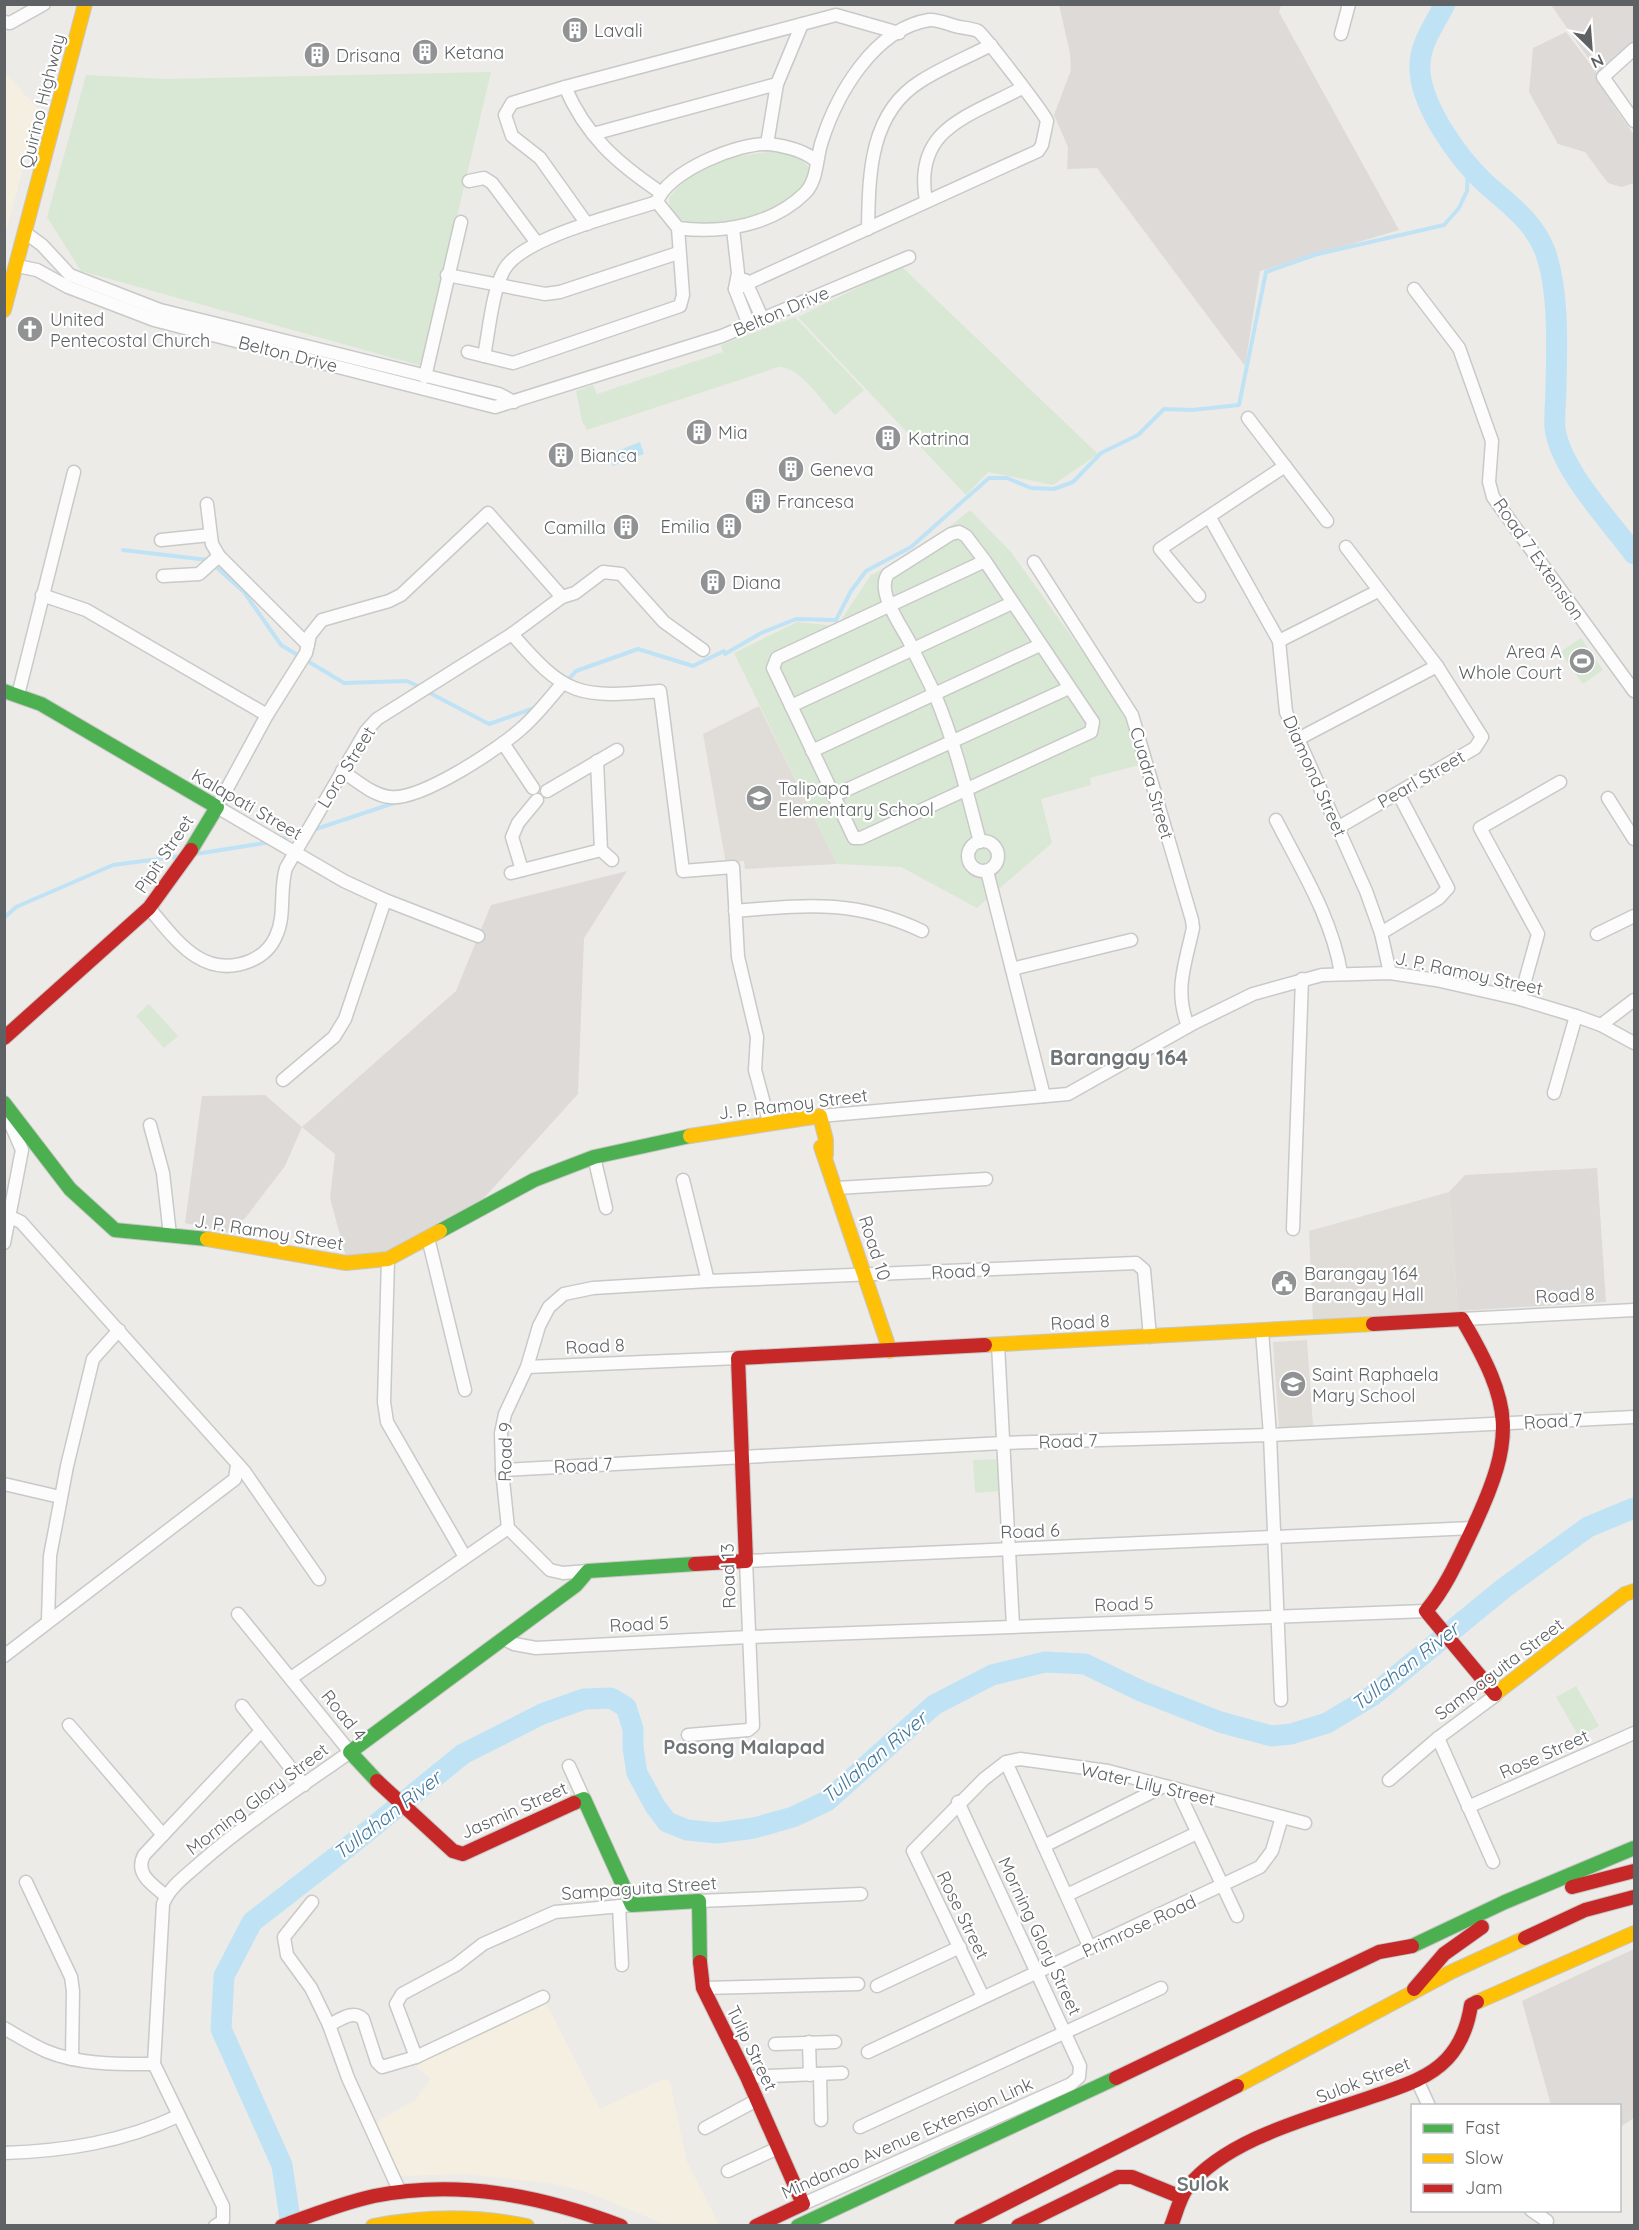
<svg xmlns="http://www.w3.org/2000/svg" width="1639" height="2230" font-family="Quicksand,sans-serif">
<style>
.commercial{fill:#f5efe2}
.industrial{fill:#dddad8}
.education{fill:#e0ddd8}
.green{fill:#d9e8d4}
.water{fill:#bfe3f5}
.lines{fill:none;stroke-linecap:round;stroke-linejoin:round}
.stream{stroke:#bfe3f5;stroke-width:4}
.river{stroke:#bfe3f5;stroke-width:21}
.street-casing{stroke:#c9c9c8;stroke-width:15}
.fast-casing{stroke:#c7c8c7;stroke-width:16}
.slow-casing{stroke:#c7c8c7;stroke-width:16}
.jam-casing{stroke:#c7c8c7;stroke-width:16}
.street{stroke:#fcfcfc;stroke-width:12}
.fast{stroke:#4caf50;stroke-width:14}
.slow{stroke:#ffc107;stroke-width:14}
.jam{stroke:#c62828;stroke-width:14}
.labels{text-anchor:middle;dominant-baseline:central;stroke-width:4.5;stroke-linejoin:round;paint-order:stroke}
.poi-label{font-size:18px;fill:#5e6265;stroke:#fff;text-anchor:start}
.street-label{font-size:18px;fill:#5e6265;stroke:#fff}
.water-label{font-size:20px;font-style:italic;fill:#43779a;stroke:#fff}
.neighbourhood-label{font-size:20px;font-weight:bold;fill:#6f7477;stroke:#fff}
.quarter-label{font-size:21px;font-weight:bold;fill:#6f7477;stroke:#fff}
</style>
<rect width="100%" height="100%" fill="#edebe8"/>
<g class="commercial">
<polygon points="5,72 39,110 5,235"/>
<polygon points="544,1999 600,2109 664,2079 670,2082 687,2162 719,2225 666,2225 587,2192 550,2183 466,2174 398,2176 373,2124 415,2100 431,2079 411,2063"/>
</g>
<g class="industrial">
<polygon points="1059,5 1281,5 1279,12 1399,230 1260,271 1245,366 1097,168 1067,169 1068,147 1054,115 1071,70 1070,53"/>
<polygon points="1551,5 1634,5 1634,43 1600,75"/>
<polygon points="1566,32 1603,81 1613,105 1634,135 1634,183 1622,187 1608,183 1585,152 1558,144 1529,92 1533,48"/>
<polygon points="627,871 584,938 578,1094 483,1199 387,1254 346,1257 330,1198 335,1154 302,1127 285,1166 246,1217 229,1233 185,1223 202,1096 265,1095 302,1127 456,991 491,905"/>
<polygon points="1597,1168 1606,1302 1458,1311 1449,1192 1465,1175"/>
<polygon points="1634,1949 1634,2118 1620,2127 1620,2106 1551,2105 1522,2001"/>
</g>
<g class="education">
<polygon points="759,706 837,864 745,869 744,861 726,864 703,734"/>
<polygon points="1449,1192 1458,1311 1313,1320 1309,1231"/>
<polygon points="1307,1340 1313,1426 1279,1428 1273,1342"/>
</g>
<g class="green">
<polygon points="491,72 422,366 81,271 47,217 86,75 166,79"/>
<path d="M782,151L799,158L809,167C809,210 698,244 670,212L669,198C695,161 740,154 782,151Z"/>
<polygon points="901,266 1098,454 1053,485 988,472 966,495 798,317"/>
<path d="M795,317L864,390L835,415C821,400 800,367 779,367L587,430L582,421L576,391L593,385L597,394L723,352L721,345Z"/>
<polygon points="970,510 1011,552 1125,711 1143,764 1090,778 1091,785 1041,799 1052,843 977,908 901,867 837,864 734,653 797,622 837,626 871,575 921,550"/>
<polygon points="1581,638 1603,670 1583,684 1560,652"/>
<polygon points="149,1004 178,1036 164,1048 136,1016"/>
<polygon points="1000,1459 1002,1491 975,1493 973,1460"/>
<polygon points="1576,1686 1599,1726 1579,1737 1556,1697"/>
</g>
<polygon class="water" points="640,442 644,454 613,466 609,454"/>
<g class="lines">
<g class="stream">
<polyline points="123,550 208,560"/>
<polyline points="214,565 244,592 281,645 344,683 407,681 420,687"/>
<polyline points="725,654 761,633 796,619 836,620 851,591 866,571 911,547 989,478 1007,478 1031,488 1054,489 1073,482 1101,453 1138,435 1164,409 1192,410 1239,405 1266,272 1314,255 1444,225 1459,208 1467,191 1468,167"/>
<polyline points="566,682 576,671 638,649 693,666 724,651"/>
<polyline points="426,691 489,724 537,707"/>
<polyline points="310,831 400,801"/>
<polyline points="281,839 303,833"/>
<polyline points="196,854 271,842"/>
<polyline points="4,918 16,907 113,865 182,856"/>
</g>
<g class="river">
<path d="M1445,4C1436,22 1421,42 1420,63C1417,102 1459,159 1486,184C1509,204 1534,222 1545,251C1559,289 1557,346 1556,387C1556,400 1554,415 1555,428C1560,469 1610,521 1634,554"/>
<polyline points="291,2226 282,2165 221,2029 224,1976 252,1922 337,1856 463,1754 542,1714 584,1699 611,1698 626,1707 633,1729 633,1748 637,1773 655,1806 667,1822 687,1830 717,1833 754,1828 793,1817 827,1801 934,1705 992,1675 1045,1662 1085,1664 1141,1691 1220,1722 1272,1736 1291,1734 1327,1723 1372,1696 1504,1588 1588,1527 1634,1508"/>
</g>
<defs>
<g id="street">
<polyline points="4,22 10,23 44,4"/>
<polyline points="1341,34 1349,4"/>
<polyline points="1634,49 1603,77 1634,121"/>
<path d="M565,87C586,136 617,163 660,192"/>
<polyline points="593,134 777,84"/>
<polyline points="767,144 777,84 802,24"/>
<polyline points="469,181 484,178 492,183 537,243"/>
<path d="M926,201C913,128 968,117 1022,88"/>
<polyline points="587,224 540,158 512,136 505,115 512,103 565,87 836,15 899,33"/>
<polyline points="733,229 738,273 735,289 749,325"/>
<path d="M868,229C869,175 869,113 921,81C943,67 968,57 991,45"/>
<polyline points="27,234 42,245 70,275 160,310 499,394 514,402"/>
<polyline points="17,266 37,270 68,287 154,320 495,407 722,336 909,257"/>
<polyline points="447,275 545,294 560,292 678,253"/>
<polyline points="745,280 763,320"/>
<path d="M735,289L1038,151L1042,145L1047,121C1044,113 983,34 978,31C971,28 962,28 955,26C948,24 937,19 929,20C874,29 837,94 822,141C816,158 818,180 805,193C773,225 721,234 678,228L657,202C666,172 739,142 769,144C785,146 804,150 816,161"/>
<polyline points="1414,289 1459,348 1492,441 1489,482 1493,497 1634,691"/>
<polyline points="468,352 513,363 519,361 680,306 683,295 678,228"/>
<path d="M484,356C489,331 492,292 504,270C522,237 621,214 657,202"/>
<polyline points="425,377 461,222"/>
<polyline points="1248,418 1327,521"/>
<polyline points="207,504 212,544 219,556 308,645"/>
<polyline points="1210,518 1279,641 1286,712 1366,891 1381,933 1390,973"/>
<polyline points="161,540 210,535"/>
<path d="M1034,562L1132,715L1192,920L1193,928C1185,965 1174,990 1188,1026"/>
<polyline points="163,576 199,574 219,556"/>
<polyline points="42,595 86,610 267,715"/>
<polyline points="1199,596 1160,549 1285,466"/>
<path d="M512,634C566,697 579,698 660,691L683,871L733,867L738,957L757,1037L755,1070L769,1122"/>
<polyline points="1279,641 1378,591"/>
<polyline points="18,695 74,472"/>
<polyline points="791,706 1012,603"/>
<polyline points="1298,739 1437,666"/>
<polyline points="503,743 533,788"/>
<polyline points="812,751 1040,645"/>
<polyline points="597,761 601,850 612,860"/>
<path d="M342,771C356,780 372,795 390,797C420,801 499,749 522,728C537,715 549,699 562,684"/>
<polyline points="547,791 617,750"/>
<polyline points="833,796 1069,688"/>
<polyline points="1608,798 1634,839"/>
<path d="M1276,820C1301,869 1332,918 1341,973"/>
<polyline points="1339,827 1475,748 1482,737 1437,666 1346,547"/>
<circle cx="983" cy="856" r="15"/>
<path d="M980,842C967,793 955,742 935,695C927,677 917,659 909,641C900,624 876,591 888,574L951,534L959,532L966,536L985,561L1093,722L1091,732L861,838H854L773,668L777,658L985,561"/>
<polyline points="522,870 512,837 518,823 537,800"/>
<polyline points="987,871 1044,1096"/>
<polyline points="511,873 601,850"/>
<path d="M149,908C176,940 203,980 250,961C262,956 271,948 276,936C286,915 279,891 286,868L366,731L377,719L512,634L562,597L575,593L603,572L621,574L664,622L703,650"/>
<path d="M735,911C807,905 854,899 922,931"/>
<polyline points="1381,933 1439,898 1448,888 1398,793"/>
<polyline points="1597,934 1634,916"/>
<polyline points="478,936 385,900 344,881 217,807 267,715 306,653 310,635 322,620 389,601 401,595 488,513 562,597"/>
<polyline points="1012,969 1131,940"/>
<polyline points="1520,999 1538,934 1480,828 1560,782"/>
<polyline points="1601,1025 1634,1000"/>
<polyline points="283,1080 334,1037 345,1019 385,900"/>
<polyline points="1554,1093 1576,1016"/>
<polyline points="820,1116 1068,1094 1194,1023 1253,994 1322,975 1390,973 1436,980 1520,999 1576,1016 1601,1025 1634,1043"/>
<polyline points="150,1125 163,1173 170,1235"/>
<polyline points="594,1157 606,1208"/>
<polyline points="683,1180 708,1281"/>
<polyline points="837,1188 986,1179"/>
<polyline points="4,1214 21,1222 244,1471 319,1579"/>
<polyline points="1293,1229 1302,979"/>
<polyline points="428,1238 465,1390"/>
<polyline points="4,1243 22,1150 9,1120"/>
<polyline points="388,1259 384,1402 387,1422 465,1557"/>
<polyline points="1462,1319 1634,1310"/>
<polyline points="1262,1331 1270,1435 1281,1700"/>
<polyline points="998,1345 1013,1626"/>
<polyline points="527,1367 738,1358"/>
<polyline points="502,1470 1003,1443 1270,1435 1634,1417"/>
<polyline points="4,1484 60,1497"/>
<polyline points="588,1571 563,1573 550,1570 508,1528 502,1470 501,1433 505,1414 527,1367 539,1326 549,1307 564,1294 593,1288 708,1281 1136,1263 1144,1270 1150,1337"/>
<polyline points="48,1620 50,1556 67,1466 93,1359 119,1330"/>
<polyline points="504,1639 514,1644 536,1648 749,1637 1426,1611"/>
<polyline points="4,1656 235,1479 237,1465"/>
<polyline points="291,1678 508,1528"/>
<polyline points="242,1706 304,1785"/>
<polyline points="69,1725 163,1835"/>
<polyline points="688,1735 748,1730 753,1726 746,1561 1473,1528"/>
<polyline points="1438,1738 1493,1862"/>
<polyline points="1006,1762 1090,1948"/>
<polyline points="569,1766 584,1799"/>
<polyline points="1389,1780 1438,1738 1496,1695"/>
<polyline points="1177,1789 1237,1916"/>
<polyline points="1468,1807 1634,1733"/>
<polyline points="1044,1846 1164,1786"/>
<polyline points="26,1882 71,1977 73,1991 72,2059"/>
<polyline points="1067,1895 1197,1833"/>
<path d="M166,1896C153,1885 134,1874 144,1855L261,1731"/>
<polyline points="699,1901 861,1894"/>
<polyline points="312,1902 284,1937 287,1955 311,1988 329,2025 348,2078 400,2192"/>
<polyline points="619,1906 622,1965"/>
<polyline points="877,1986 960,1947"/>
<polyline points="703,1988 858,1984"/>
<polyline points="983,1997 913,1851 984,1779 1006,1762 1020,1759 1108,1771 1305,1823"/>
<path d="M329,2025C340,2020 353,2009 363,2019L377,2062L382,2067L416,2057L543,1997"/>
<path d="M4,2028C18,2036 32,2045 46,2051C79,2065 119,2064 154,2064"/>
<polyline points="809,2042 810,2075"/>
<polyline points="775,2044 835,2042"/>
<polyline points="868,2052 1260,1867 1272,1851 1282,1817"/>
<polyline points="416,2057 396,2004 402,1994 456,1965 483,1944 555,1912 632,1905"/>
<polyline points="820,2074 821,2120"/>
<polyline points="747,2077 842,2073"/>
<polyline points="1417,2080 1429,2106"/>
<polyline points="860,2127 1161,1988"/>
<polyline points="705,2128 757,2100"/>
<path d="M4,2153C65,2151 123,2142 178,2116"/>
<polyline points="728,2171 778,2148"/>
<polyline points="803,2204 1071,2084 1079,2077 1080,2066 958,1802"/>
<polyline points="1531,2210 1547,2221"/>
<path d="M215,2226L223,2221V2206L154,2064L163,1904C169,1887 187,1875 200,1863C247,1822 299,1788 350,1752L238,1614"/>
</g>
<g id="fast">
<polyline points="4,691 41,704 217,807 191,850"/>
<polyline points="4,1103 70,1189 115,1230 207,1239"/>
<polyline points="440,1231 534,1180 594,1157 690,1136"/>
<polyline points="377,1781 350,1752 576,1585 588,1571 695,1564"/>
<polyline points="574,1803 584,1799 632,1905 699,1901 700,1962"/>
<polyline points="1412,1946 1505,1902 1634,1848"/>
<polyline points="798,2226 1116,2078"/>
</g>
<g id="slow">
<polyline points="4,310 85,4"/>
<polyline points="690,1136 820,1116 826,1140 826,1155"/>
<polyline points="821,1147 890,1351"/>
<polyline points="207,1239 346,1263 388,1259 440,1231"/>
<polyline points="985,1345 1373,1324"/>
<polyline points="1495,1694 1625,1594 1634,1591"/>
<polyline points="1477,2002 1634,1933"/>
<polyline points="1237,2086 1451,1972 1525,1938"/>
<path d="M373,2226C425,2216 475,2215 527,2226"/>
</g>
<g id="jam">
<polyline points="4,1038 149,908 191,850"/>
<path d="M1373,1324L1462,1319C1513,1406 1516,1436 1473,1528C1459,1557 1447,1586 1426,1611L1495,1694"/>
<polyline points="695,1564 746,1561 738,1358 985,1345"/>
<polyline points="377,1781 453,1851 463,1854 574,1803"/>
<polyline points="1572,1887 1634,1871"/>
<polyline points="1525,1938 1585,1910 1634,1897"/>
<polyline points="700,1962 703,1988 747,2077 803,2204 756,2226"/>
<polyline points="1414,1989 1444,1954 1482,1927"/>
<polyline points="1116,2078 1379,1952 1412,1946"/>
<path d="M282,2226C312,2215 342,2203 374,2196C459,2179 541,2196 621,2226"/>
<polyline points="961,2226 1237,2086"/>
<polyline points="1018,2226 1118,2177 1132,2177 1181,2197"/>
<path d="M1171,2226C1176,2214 1179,2199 1187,2188C1228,2137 1315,2117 1374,2096C1400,2087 1428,2079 1447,2059C1461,2044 1468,2025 1471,2005L1477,2002"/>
</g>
</defs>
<use href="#street" class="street-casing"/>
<use href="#fast" class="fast-casing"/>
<use href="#slow" class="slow-casing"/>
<use href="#jam" class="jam-casing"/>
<use href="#street" class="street"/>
<use href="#fast" class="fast"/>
<use href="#slow" class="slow"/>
<use href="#jam" class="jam"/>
</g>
<defs>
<symbol id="building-disc" viewBox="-11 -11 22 22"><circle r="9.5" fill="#909293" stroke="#fff"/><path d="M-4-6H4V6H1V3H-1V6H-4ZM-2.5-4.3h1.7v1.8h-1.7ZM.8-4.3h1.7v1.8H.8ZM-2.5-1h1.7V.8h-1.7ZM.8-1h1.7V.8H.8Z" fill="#fff"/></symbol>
<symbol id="church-disc" viewBox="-11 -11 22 22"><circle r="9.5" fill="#909293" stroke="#fff"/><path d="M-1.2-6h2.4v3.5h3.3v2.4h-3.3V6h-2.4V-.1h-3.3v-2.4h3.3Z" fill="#fff"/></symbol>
<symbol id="stadium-disc" viewBox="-11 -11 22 22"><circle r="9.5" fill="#909293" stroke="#fff"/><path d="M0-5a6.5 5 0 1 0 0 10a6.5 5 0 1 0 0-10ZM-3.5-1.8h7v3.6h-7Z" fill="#fff"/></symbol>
<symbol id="school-disc" viewBox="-11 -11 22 22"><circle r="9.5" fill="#909293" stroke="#fff"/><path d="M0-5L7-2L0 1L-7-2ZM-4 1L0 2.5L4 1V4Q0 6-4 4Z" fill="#fff"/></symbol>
<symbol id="civic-disc" viewBox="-11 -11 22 22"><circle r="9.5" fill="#909293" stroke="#fff"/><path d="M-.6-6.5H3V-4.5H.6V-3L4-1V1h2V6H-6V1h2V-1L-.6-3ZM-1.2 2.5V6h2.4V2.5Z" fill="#fff"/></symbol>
</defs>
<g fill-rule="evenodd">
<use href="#building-disc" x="560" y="15" width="30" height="30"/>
<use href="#building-disc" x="410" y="37" width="30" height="30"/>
<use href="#building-disc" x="302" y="40" width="30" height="30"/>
<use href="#church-disc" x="15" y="314" width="30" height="30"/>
<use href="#building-disc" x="684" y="417" width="30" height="30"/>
<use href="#building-disc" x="873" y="423" width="30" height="30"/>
<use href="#building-disc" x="546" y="440" width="30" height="30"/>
<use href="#building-disc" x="776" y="454" width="30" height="30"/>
<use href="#building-disc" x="743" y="486" width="30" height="30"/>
<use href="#building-disc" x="714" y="511" width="30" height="30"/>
<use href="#building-disc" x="611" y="512" width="30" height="30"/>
<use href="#building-disc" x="698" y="567" width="30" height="30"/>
<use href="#stadium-disc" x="1567" y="646" width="30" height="30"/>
<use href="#school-disc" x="744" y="783" width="30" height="30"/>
<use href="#civic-disc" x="1269" y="1268" width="30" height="30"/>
<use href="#school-disc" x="1278" y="1369" width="30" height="30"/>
</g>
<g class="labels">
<g class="poi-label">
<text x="594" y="30">Lavali</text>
<text x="444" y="52">Ketana</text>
<text x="336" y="55">Drisana</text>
<text x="50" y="319">United<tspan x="50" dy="21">Pentecostal Church</tspan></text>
<text x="718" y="432">Mia</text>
<text x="908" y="438">Katrina</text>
<text x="580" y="455">Bianca</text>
<text x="810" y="469">Geneva</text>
<text x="777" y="501">Francesa</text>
<text x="710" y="526" text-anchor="end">Emilia</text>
<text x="606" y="527" text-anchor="end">Camilla</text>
<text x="732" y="582">Diana</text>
<text x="1562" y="651" text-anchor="end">Area A<tspan x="1562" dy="21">Whole Court</tspan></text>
<text x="778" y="788">Talipapa<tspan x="778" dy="21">Elementary School</tspan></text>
<text x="1304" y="1273">Barangay 164<tspan x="1304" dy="21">Barangay Hall</tspan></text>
<text x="1312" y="1374">Saint Raphaela<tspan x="1312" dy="21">Mary School</tspan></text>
</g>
<g class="street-label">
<text transform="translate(42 101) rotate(-76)">Quirino Highway</text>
<text transform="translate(781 311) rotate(-23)">Belton Drive</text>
<text transform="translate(288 354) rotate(14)">Belton Drive</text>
<text transform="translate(1539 559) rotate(55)">Road 7 Extension</text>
<text transform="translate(346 767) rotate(-58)">Loro Street</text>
<text transform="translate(1315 776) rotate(66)">Diamond Street</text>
<text transform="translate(1421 779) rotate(-30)">Pearl Street</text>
<text transform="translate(1152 783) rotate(74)">Cuadra Street</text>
<text transform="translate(247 804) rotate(30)">Kalapati Street</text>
<text transform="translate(164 854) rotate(-56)">Pipit Street</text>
<text transform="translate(1469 973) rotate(12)">J. P. Ramoy Street</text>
<text transform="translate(793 1104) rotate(-7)">J. P. Ramoy Street</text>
<text transform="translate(269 1232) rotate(9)">J. P. Ramoy Street</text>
<text transform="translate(875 1248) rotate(72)">Road 10</text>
<text transform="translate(961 1271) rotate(-3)">Road 9</text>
<text transform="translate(1565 1295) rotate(-3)">Road 8</text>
<text transform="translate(1080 1322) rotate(-3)">Road 8</text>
<text transform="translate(595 1346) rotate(-3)">Road 8</text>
<text transform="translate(1553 1421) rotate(-3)">Road 7</text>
<text transform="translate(1068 1441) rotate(-2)">Road 7</text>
<text transform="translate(505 1452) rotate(-89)">Road 9</text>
<text transform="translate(583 1465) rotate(-3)">Road 7</text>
<text transform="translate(1030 1531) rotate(-2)">Road 6</text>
<text transform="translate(728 1576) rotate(-92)">Road 13</text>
<text transform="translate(1124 1604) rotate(-2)">Road 5</text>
<text transform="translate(639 1624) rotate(-3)">Road 5</text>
<text transform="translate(1499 1669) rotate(-37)">Sampaguita Street</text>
<text transform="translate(344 1715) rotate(51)">Road 4</text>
<text transform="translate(1544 1754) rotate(-24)">Rose Street</text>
<text transform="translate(1148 1784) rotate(13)">Water Lily Street</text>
<text transform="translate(257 1799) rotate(-37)">Morning Glory Street</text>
<text transform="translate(514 1810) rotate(-24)">Jasmin Street</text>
<text transform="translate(639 1888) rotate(-4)">Sampaguita Street</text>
<text transform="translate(963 1915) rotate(64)">Rose Street</text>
<text transform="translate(1139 1926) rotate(-25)">Primrose Road</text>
<text transform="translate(1040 1936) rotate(65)">Morning Glory Street</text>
<text transform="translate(752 2048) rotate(64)">Tulip Street</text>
<text transform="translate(1363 2080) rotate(-21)">Sulok Street</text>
<text transform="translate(907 2138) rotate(-24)">Mindanao Avenue Extension Link</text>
</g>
<g class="water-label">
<text transform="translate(1405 1666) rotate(-38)">Tullahan River</text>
<text transform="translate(874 1757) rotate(-40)">Tullahan River</text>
<text transform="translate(387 1815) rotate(-38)">Tullahan River</text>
</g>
<g class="neighbourhood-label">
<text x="744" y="1746">Pasong Malapad</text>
<text x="1203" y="2183">Sulok</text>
</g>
<g class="quarter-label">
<text x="1119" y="1057">Barangay 164</text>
</g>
</g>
<rect width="1639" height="2230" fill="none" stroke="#5e6265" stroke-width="12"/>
<rect x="1411" y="2104" width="210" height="108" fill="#ffffff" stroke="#bfc0c1" stroke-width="1.5"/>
<rect x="1423" y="2124" width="30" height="9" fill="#4caf50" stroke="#bfc0c1" stroke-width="1.5"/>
<text x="1465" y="2134" font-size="18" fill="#5e6265">Fast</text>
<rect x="1423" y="2154" width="30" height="9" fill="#ffc107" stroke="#bfc0c1" stroke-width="1.5"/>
<text x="1465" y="2164" font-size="18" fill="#5e6265">Slow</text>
<rect x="1423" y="2184" width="30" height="9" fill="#c62828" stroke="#bfc0c1" stroke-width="1.5"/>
<text x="1465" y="2194" font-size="18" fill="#5e6265">Jam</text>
<g transform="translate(1591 48) rotate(155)" stroke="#ffffff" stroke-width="4.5" paint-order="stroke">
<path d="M0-4.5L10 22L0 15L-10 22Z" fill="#5e6265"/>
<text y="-9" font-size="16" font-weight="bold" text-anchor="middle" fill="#5e6265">N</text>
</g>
</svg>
